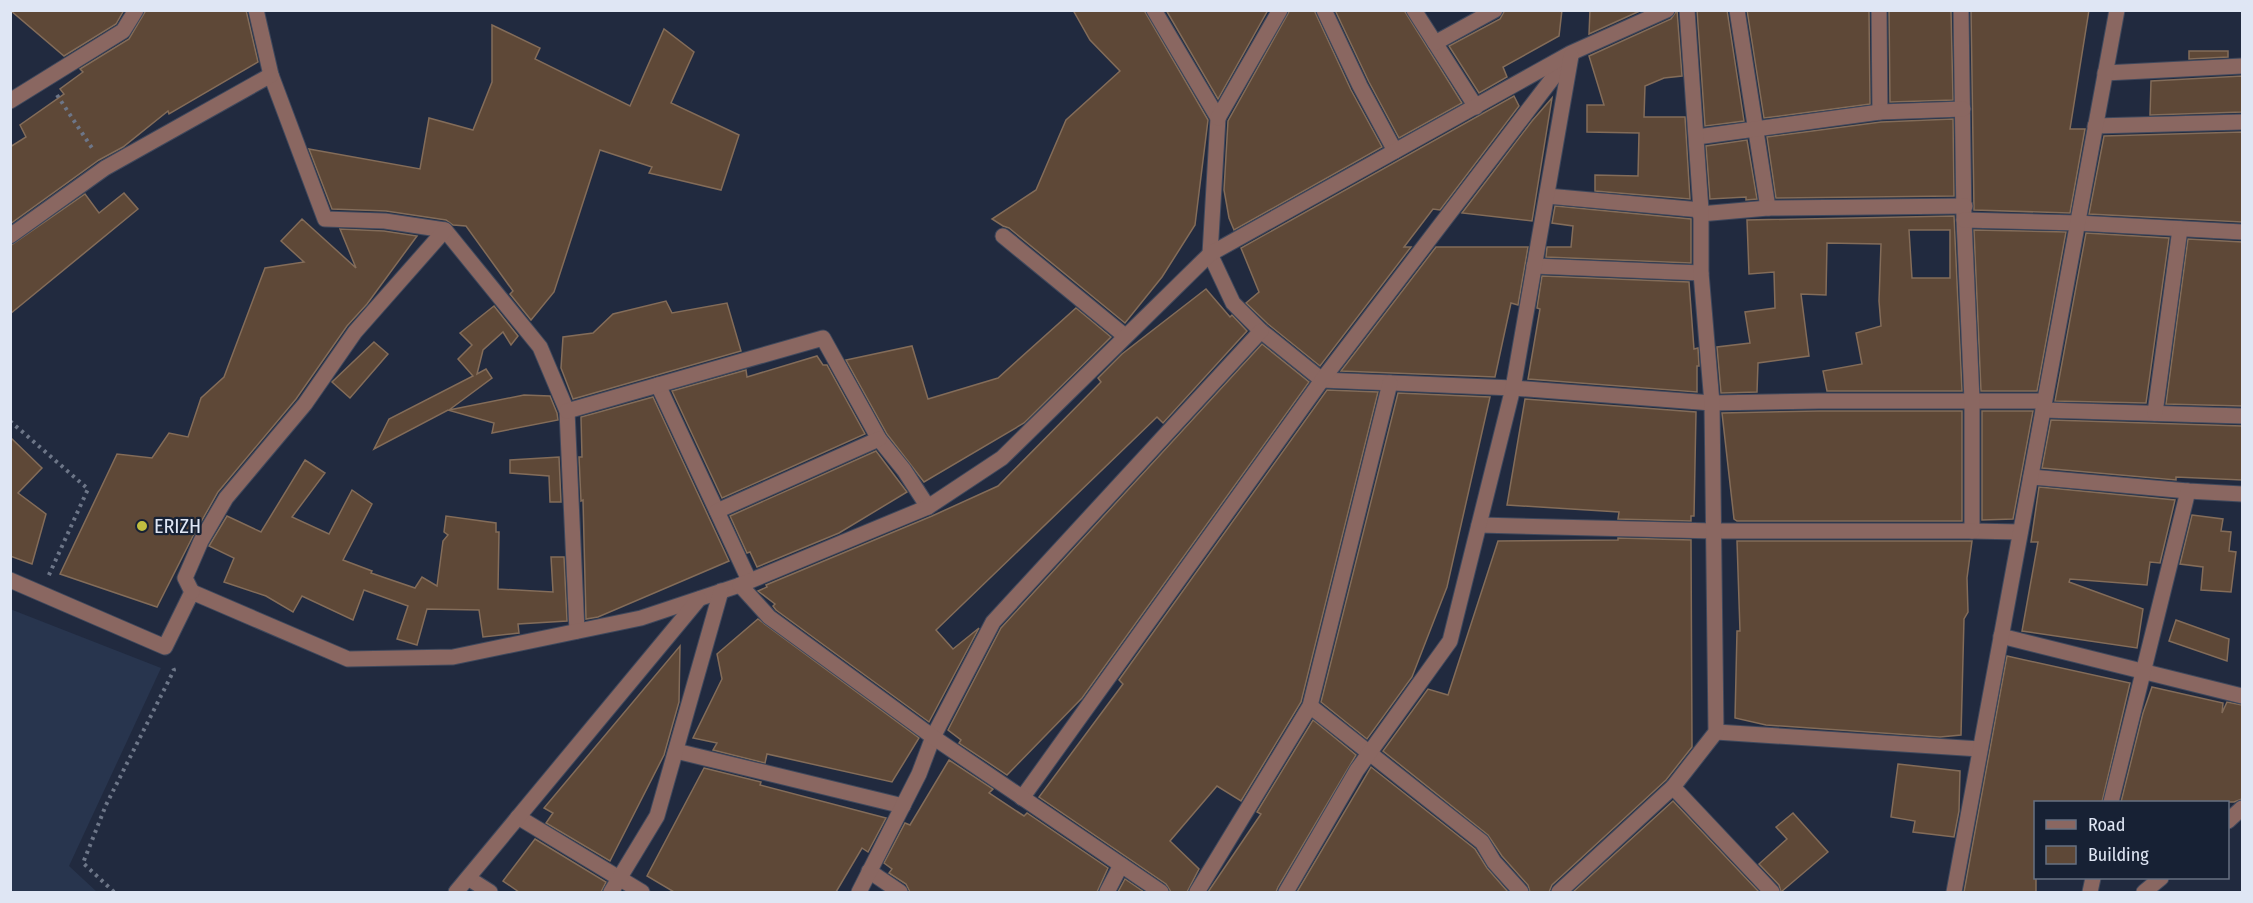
<svg xmlns="http://www.w3.org/2000/svg" width="2253" height="903" font-family="'Fira Sans Condensed',sans-serif">
<style>
.built{fill:#28354e}
.building{fill:#5e4837;stroke:#836c59;stroke-width:1.5;fill-rule:evenodd}
.lines{fill:none;stroke-linecap:round;stroke-linejoin:round}
.minor-casing{stroke:#3f485c;stroke-width:17}
.path{stroke:#6d7688;stroke-width:4;stroke-dasharray:3 4.5;stroke-linecap:butt}
.minor{stroke:#8a6761;stroke-width:15}
.poi-dot{fill:#c0be40;stroke:#172134;stroke-width:2}
.labels{text-anchor:middle;dominant-baseline:central;stroke-width:4.5;stroke-linejoin:round;paint-order:stroke}
.poi-label{font-size:20px;fill:#dfe6f4;stroke:#172134;text-anchor:start}
</style>
<rect width="100%" height="100%" fill="#212a3f"/>
<polygon class="built" points="10,609 161,668 69,866 97,892 11,892"/>
<g class="building">
<polygon points="10,10 124,10 116,24 64,56"/>
<polygon points="146,10 246,10 258,62 169,114 168,111 123,147 99,160 10,224 10,147 26,137 20,125 64,94 60,89 83,72 80,69 129,39"/>
<polygon points="1073,10 1144,10 1208,120 1195,225 1162,277 1125,323 1009,228 1003,226 992,219 1036,190 1066,120 1120,71 1090,40"/>
<polygon points="1166,10 1268,10 1218,99"/>
<polygon points="1290,10 1314,10 1351,90 1382,147 1234,230 1229,218 1224,190 1228,121"/>
<polygon points="1335,10 1404,10 1462,103 1399,138 1369,82"/>
<polygon points="1505,10 1562,10 1559,36 1503,67 1507,77 1479,93 1449,46 1500,19"/>
<polygon points="1590,10 1642,10 1589,34"/>
<polygon points="1677,10 1682,76 1664,78 1645,86 1644,117 1685,117 1690,199 1595,191 1595,175 1638,176 1639,133 1587,132 1587,105 1604,105 1589,56 1671,19"/>
<polygon points="1697,10 1727,10 1744,121 1705,126"/>
<polygon points="1747,10 1869,10 1870,104 1764,118"/>
<polygon points="1889,10 1951,10 1953,100 1890,102"/>
<polygon points="1971,10 2089,10 2070,129 2085,129 2070,213 1974,210"/>
<polygon points="492,25 540,48 535,59 630,106 664,29 694,52 671,103 739,135 721,190 649,173 652,167 600,150 554,292 531,320 510,294 513,291 466,226 453,225 446,220 386,211 332,209 309,149 420,169 429,118 473,130 492,82"/>
<polygon points="2189,51 2228,51 2228,57 2189,59"/>
<polygon points="2242,76 2242,112 2150,115 2151,81"/>
<polygon points="1514,96 1519,106 1440,210 1433,209 1404,247 1411,247 1320,366 1268,324 1246,303 1259,292 1241,248"/>
<polygon points="1552,98 1532,221 1462,213 1532,121"/>
<polygon points="1953,119 1954,196 1776,198 1767,137 1881,122"/>
<polygon points="2242,132 2242,222 2089,214 2104,136"/>
<polygon points="1747,140 1757,199 1746,200 1746,197 1710,199 1706,146"/>
<polygon points="124,193 138,209 10,314 10,246 85,194 99,213"/>
<polygon points="1555,206 1691,219 1691,263 1546,257 1547,247 1571,247 1573,226 1552,223"/>
<path d="M1954,216L1962,391H1827L1823,371L1862,364L1856,333L1881,326L1879,301L1881,244L1827,243L1826,295L1801,294L1809,356L1758,363L1757,392L1721,393L1717,347L1750,343L1745,312L1775,308L1774,272L1749,274L1747,220ZM1909,230H1950V278H1912Z"/>
<polygon points="302,219 356,268 340,229 384,231 417,236 367,304 347,326 296,399 218,492 193,536 157,607 60,574 117,454 152,458 169,433 188,437 201,398 224,377 265,268 304,262 281,241"/>
<polygon points="1974,230 2066,232 2037,391 1981,391"/>
<polygon points="2086,233 2169,238 2146,403 2055,401"/>
<polygon points="2188,239 2242,242 2242,406 2166,404"/>
<polygon points="1436,247 1528,247 1518,305 1511,303 1495,377 1341,371"/>
<polygon points="1542,276 1689,282 1694,349 1698,348 1699,366 1697,366 1697,392 1528,379 1540,309 1537,308"/>
<polygon points="1206,289 1230,317 1232,315 1247,331 1163,423 1157,417 936,630 953,649 979,628 929,722 776,610 773,606 775,604 758,591 767,587 766,585 932,516 998,486 1101,382 1098,378 1122,354"/>
<polygon points="666,301 672,313 727,303 741,351 573,399 561,368 563,337 593,333 613,314"/>
<polygon points="494,306 518,336 511,345 503,332 483,350 477,374 486,369 492,378 449,410 524,395 550,396 557,413 558,420 492,433 494,423 448,410 374,449 389,419 473,376 458,359 472,345 460,333"/>
<polygon points="1076,308 1111,337 1024,423 924,482 887,434 846,360 912,346 928,399 998,378"/>
<polygon points="374,342 388,354 350,398 332,382"/>
<polygon points="1262,344 1309,382 1082,698 1007,775 959,743 961,740 948,730 1001,628"/>
<polygon points="817,356 823,365 827,365 865,434 722,498 672,391 746,370 747,377"/>
<polygon points="1327,390 1378,392 1301,702 1241,801 1217,786 1170,841 1199,869 1187,892 1171,892 1166,884 1039,797 1123,684 1119,680"/>
<polygon points="1398,393 1490,397 1447,587 1412,677 1367,739 1321,702"/>
<polygon points="653,397 729,561 598,617 586,619 583,500 581,501 579,457 582,457 581,417"/>
<polygon points="1525,399 1696,412 1694,516 1691,516 1691,521 1618,519 1619,512 1507,505"/>
<polygon points="1819,411 1962,411 1962,521 1737,521 1734,519 1722,413"/>
<polygon points="1982,411 2033,411 2013,519 1982,520"/>
<polygon points="2051,420 2242,426 2242,480 2176,477 2176,480 2042,468"/>
<polygon points="10,437 42,468 18,493 46,514 32,564 10,556"/>
<polygon points="876,451 907,492 839,533 757,567 750,552 747,553 730,516"/>
<polygon points="559,457 561,502 550,502 549,476 510,473 510,460"/>
<polygon points="305,460 325,473 292,517 329,534 352,490 372,504 343,560 372,571 371,573 415,588 422,577 437,586 443,541 448,535 444,532 446,516 496,523 496,532 499,532 498,589 553,592 551,557 564,557 567,621 518,624 519,633 483,637 479,610 427,609 417,645 397,639 408,606 364,590 353,620 302,596 293,612 266,596 224,582 234,558 209,546 227,516 261,532"/>
<polygon points="2039,487 2175,500 2160,563 2150,562 2147,585 2070,579 2069,582 2143,609 2137,648 2022,631 2038,542 2031,542"/>
<polygon points="2192,515 2223,519 2221,531 2231,532 2229,551 2236,552 2231,592 2201,590 2203,567 2180,564"/>
<polygon points="1618,538 1691,540 1692,747 1666,780 1552,885 1549,892 1530,892 1528,885 1502,856 1488,835 1383,751 1428,689 1448,695 1498,541 1618,540"/>
<polygon points="1737,541 1972,541 1967,578 1968,612 1964,619 1961,735 1940,737 1766,725 1735,718 1737,631 1740,631"/>
<polygon points="758,619 919,738 892,782 767,754 765,763 713,750 717,743 693,738 722,679 717,654"/>
<polygon points="2176,620 2229,639 2227,661 2169,641"/>
<polygon points="680,646 679,702 664,755 610,861 546,823 553,813 544,808"/>
<polygon points="2007,656 2130,683 2102,802 2036,802 2036,892 1964,892"/>
<polygon points="2152,687 2223,703 2222,713 2227,702 2242,705 2242,799 2234,802 2121,802 2143,713"/>
<polygon points="1313,720 1356,755 1278,887 1276,892 1208,892 1261,814 1257,812"/>
<polygon points="949,760 993,789 989,793 1024,816 1027,813 1108,868 1097,892 910,892 906,884 889,873 892,869 884,863 905,823 910,825"/>
<polygon points="1898,764 1960,771 1959,811 1954,837 1913,832 1915,821 1891,817"/>
<polygon points="1371,767 1475,849 1487,868 1508,892 1297,892"/>
<polygon points="704,768 761,782 760,785 886,818 868,852 862,848 836,892 674,892 647,876"/>
<polygon points="1673,801 1759,892 1573,892"/>
<polygon points="1793,813 1828,852 1781,892 1779,885 1759,864 1787,839 1776,827"/>
<polygon points="535,839 606,882 601,892 519,892 503,881"/>
<polygon points="1125,879 1144,892 1118,892"/>
</g>
<g class="lines">
<defs>
<g id="minor">
<polyline points="256,10 271,75 325,219 385,221 445,230 540,347 567,411 577,631"/>
<polyline points="1154,10 1218,118 1210,254 1233,303 1261,331 1322,380 1513,388 1712,403 1819,401 2044,401"/>
<polyline points="1324,10 1360,86 1395,151"/>
<polyline points="1414,10 1476,107"/>
<polyline points="1737,10 1768,208"/>
<polyline points="1879,10 1880,112"/>
<polyline points="1961,10 1964,220 1972,400 1972,531 2020,532"/>
<polyline points="1435,43 1495,10"/>
<polyline points="2105,73 2242,66"/>
<polyline points="10,101 123,31 136,10"/>
<polyline points="1218,118 1280,10"/>
<polyline points="2095,126 2242,122"/>
<polyline points="1697,137 1880,112 1963,109"/>
<polyline points="1547,196 1701,210"/>
<polyline points="1700,214 1768,208 1965,206"/>
<polyline points="1964,220 2077,223 2242,232"/>
<polyline points="10,236 105,168 271,75"/>
<polyline points="1003,236 1125,336"/>
<polyline points="1534,266 1701,273"/>
<polyline points="658,385 749,580"/>
<polyline points="2043,410 2242,416"/>
<polyline points="567,411 823,338 879,439 904,470 928,507"/>
<polyline points="2155,413 2180,229"/>
<polyline points="2031,477 2188,491 2242,494"/>
<polyline points="717,511 879,439"/>
<polyline points="1479,525 1714,531 1972,531"/>
<polyline points="10,580 165,647 192,592 348,659 453,657 641,618 740,585"/>
<polyline points="192,592 185,578 201,541 226,498 305,404 355,332 445,230"/>
<polyline points="2001,636 2242,696"/>
<polyline points="1310,706 1482,842 1494,862 1521,892"/>
<polyline points="1716,732 1980,749"/>
<polyline points="676,751 903,806"/>
<polyline points="1673,787 1772,892"/>
<polyline points="1022,798 1322,380 1568,58"/>
<polyline points="2111,802 2188,491"/>
<polyline points="518,817 642,892"/>
<polyline points="2228,821 2242,808"/>
<polyline points="869,871 900,892"/>
<polyline points="468,878 490,892"/>
<polyline points="456,892 699,599"/>
<polyline points="611,892 657,816 721,591"/>
<polyline points="859,892 919,774 933,737 993,622 1261,331"/>
<polyline points="1107,892 1121,865"/>
<polyline points="1161,892 933,737 769,617 740,585 928,507 1002,458 1210,254 1571,53 1667,10"/>
<polyline points="1197,892 1310,706 1390,383"/>
<polyline points="1286,892 1357,770 1450,641 1513,388 1571,56"/>
<polyline points="1559,892 1673,787 1716,732 1712,403 1701,273 1701,210 1687,10"/>
<polyline points="1954,892 2117,10"/>
<polyline points="2090,892 2093,878"/>
<polyline points="2144,892 2161,878"/>
</g>
</defs>
<use href="#minor" class="minor-casing"/>
<g class="path">
<polyline points="57,95 94,151"/>
<polyline points="10,421 88,489 48,577"/>
<polyline points="114,892 83,863 106,805 174,670 172,665"/>
</g>
<use href="#minor" class="minor"/>
</g>
<circle class="poi-dot" cx="142" cy="526" r="6"/>
<g class="labels">
<g class="poi-label">
<text x="154" y="526">ERIZH</text>
</g>
</g>
<rect width="2253" height="903" fill="none" stroke="#dfe6f4" stroke-width="24"/>
<rect x="2034" y="801" width="195" height="78" fill="#172134" stroke="#677081" stroke-width="1.5"/>
<rect x="2046" y="820" width="30" height="9" fill="#8a6761" stroke="#677081" stroke-width="1.5"/>
<text x="2088" y="831" font-size="18" fill="#dfe6f4">Road</text>
<rect x="2046" y="846" width="30" height="18" fill="#5e4837" stroke="#677081" stroke-width="1.5"/>
<text x="2088" y="861" font-size="18" fill="#dfe6f4">Building</text>
</svg>
